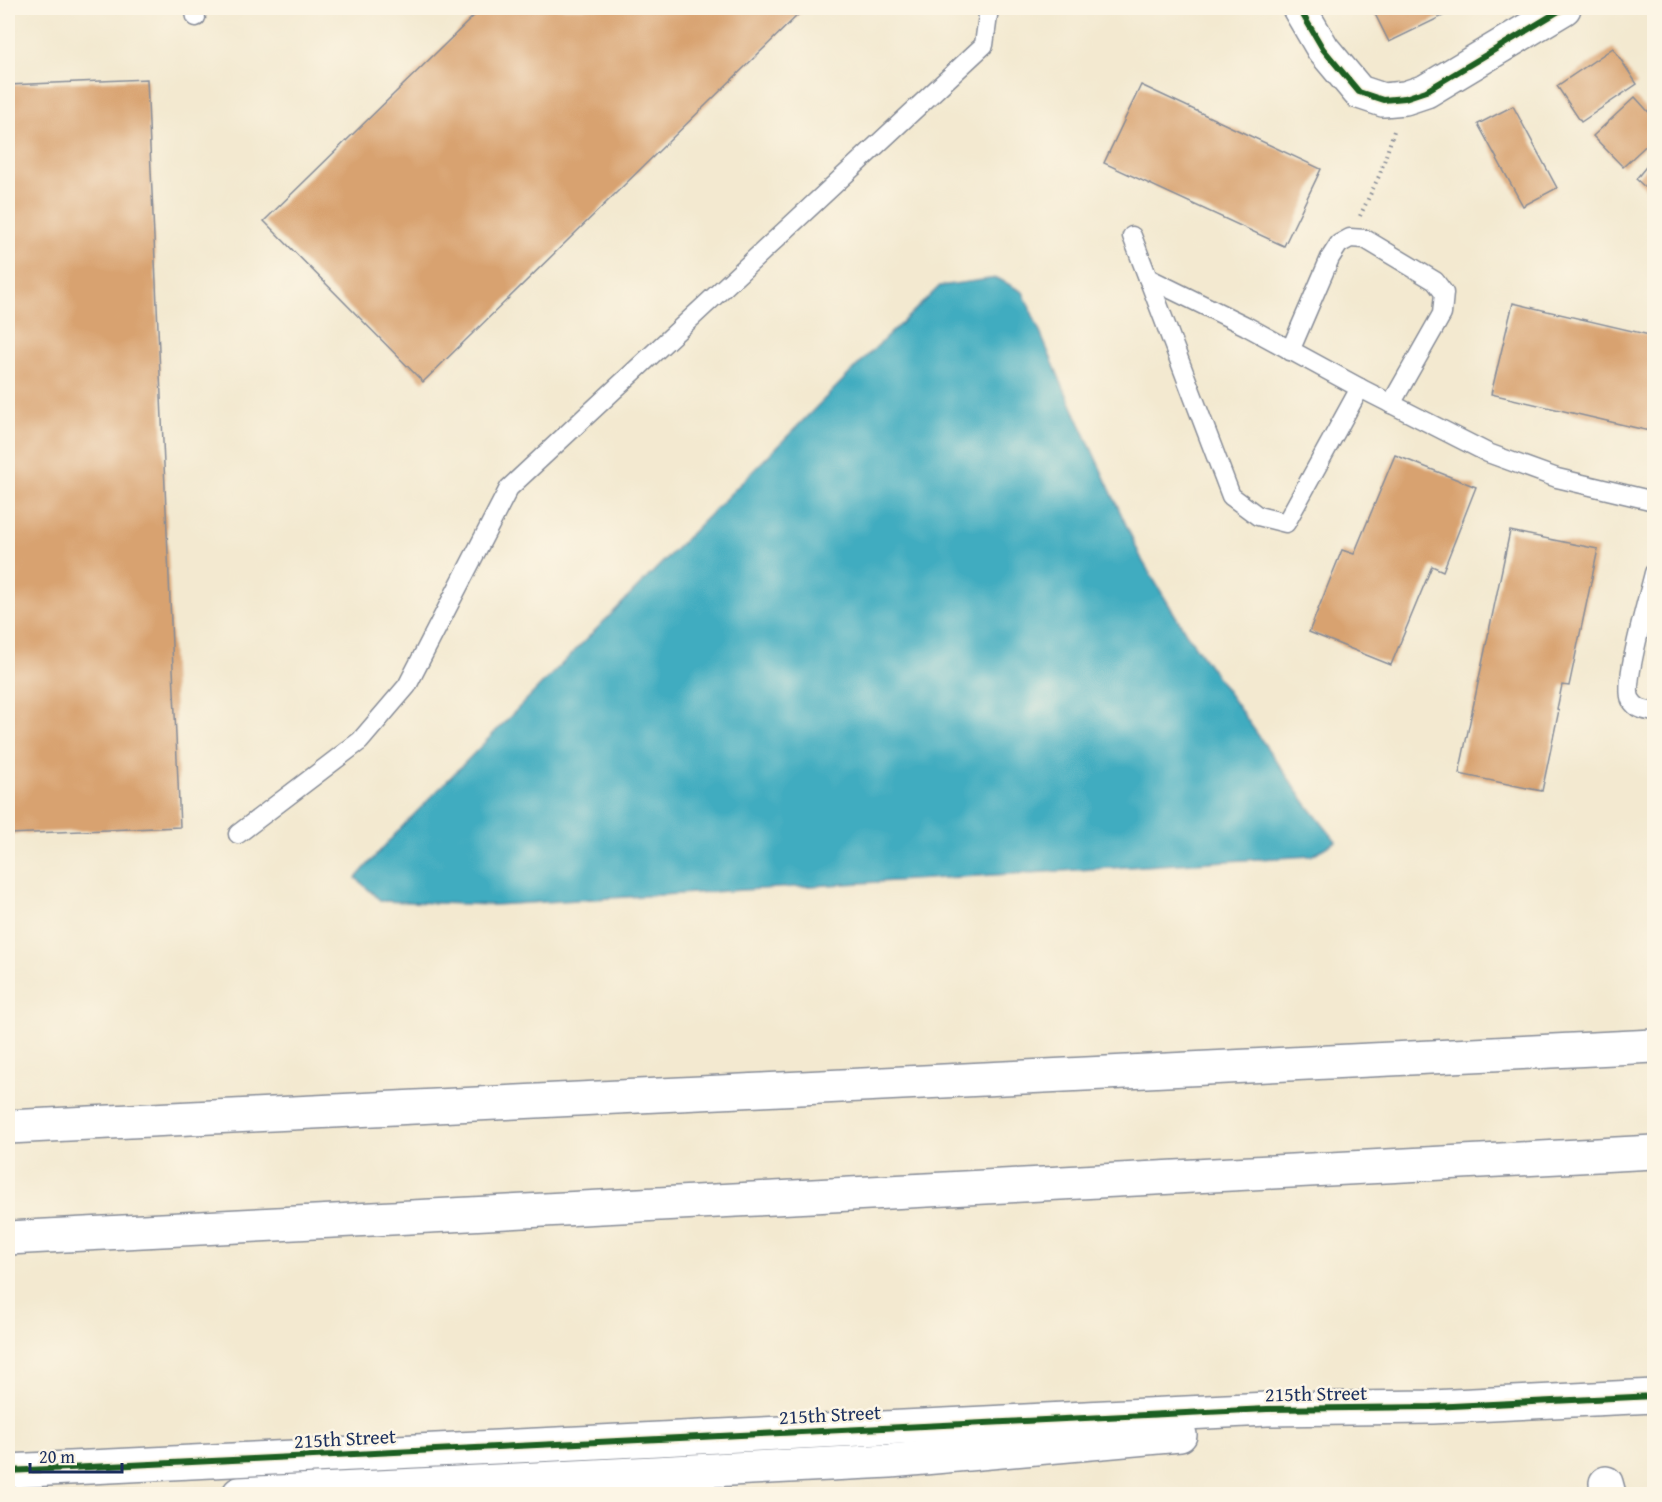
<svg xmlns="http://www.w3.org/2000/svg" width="1662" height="1502" font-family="'Gentium Book Plus',serif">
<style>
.water{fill:#41acc0;stroke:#2e6e8f;stroke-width:1.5}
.building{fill:#d8a270}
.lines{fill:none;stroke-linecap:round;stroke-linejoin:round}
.service-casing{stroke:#878c97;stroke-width:21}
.minor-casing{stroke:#878c97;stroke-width:36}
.tertiary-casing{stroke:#878c97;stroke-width:36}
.motorway-casing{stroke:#878c97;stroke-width:36}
.path{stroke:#878c97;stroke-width:4;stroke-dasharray:1.5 4.5;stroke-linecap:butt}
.service{stroke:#fff;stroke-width:18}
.minor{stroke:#fff;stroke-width:33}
.tertiary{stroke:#fff;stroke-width:33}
.motorway{stroke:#fff;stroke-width:33}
.cycleway-casing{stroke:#fcf5e5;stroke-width:10}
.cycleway{stroke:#1b5e20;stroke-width:6}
.labels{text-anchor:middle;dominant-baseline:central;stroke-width:5;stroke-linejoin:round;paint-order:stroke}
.street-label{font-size:20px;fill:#1b2f5e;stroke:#fcf5e5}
</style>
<rect width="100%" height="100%" fill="#fcf5e5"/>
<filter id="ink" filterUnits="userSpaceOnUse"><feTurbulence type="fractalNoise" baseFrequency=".0167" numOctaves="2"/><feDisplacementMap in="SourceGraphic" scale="12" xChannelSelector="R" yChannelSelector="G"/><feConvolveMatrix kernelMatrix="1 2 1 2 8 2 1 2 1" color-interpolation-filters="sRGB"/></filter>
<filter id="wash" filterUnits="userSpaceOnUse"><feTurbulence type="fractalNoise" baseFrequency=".008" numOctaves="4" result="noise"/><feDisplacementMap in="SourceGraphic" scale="24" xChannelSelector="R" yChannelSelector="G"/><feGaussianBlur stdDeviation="1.35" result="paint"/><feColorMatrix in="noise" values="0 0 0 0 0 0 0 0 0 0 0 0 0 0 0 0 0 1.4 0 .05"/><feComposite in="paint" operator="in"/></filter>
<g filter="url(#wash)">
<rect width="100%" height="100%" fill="#f3e9d0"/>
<polygon class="water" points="997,278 1023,292 1061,382 1143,562 1186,633 1308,806 1336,841 1311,856 494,905 381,901 356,878 397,832 540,686 869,354 940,286"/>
<g id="blocks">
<g class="building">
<polygon points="482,8 805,8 423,382 264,221"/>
<polygon points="1372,8 1456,8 1457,9 1389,42"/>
<polygon points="1613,48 1637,84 1581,122 1557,86"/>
<polygon points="147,79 180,827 8,834 8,85"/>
<polygon points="1141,85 1321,169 1284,246 1104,163"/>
<polygon points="1635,97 1654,118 1654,138 1623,167 1593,136"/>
<polygon points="1513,106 1557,188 1523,206 1478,124"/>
<polygon points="1654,157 1654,195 1636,179"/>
<polygon points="1513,303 1654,336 1654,432 1491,394"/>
<polygon points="1395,455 1476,487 1443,571 1432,566 1391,665 1309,632 1342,550 1354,554"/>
<polygon points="1510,531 1598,549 1569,686 1562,685 1557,709 1559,710 1542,791 1459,774"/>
<polygon points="1554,1491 1554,1494 1530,1494 1530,1493"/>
</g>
</g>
</g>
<g filter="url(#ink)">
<use href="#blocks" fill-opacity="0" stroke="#878c97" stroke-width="1.5"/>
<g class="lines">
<defs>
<g id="service">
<polyline points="194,8 196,17"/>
<polyline points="1132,236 1231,496 1258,516 1286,523 1360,388"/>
<polyline points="1148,278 1246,326 1360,388 1488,453 1557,478 1654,501"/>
<polyline points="1290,351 1330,258 1339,244 1350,238 1365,239 1435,281 1444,293 1442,314 1391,404"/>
<path d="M1654,573C1649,595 1622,684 1631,700C1637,710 1645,710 1654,712"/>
<polyline points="238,834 360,741 407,686 509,488 984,45 989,8"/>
</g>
<g id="minor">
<polyline points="1299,8 1323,49 1359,92 1383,100 1405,98 1426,91 1564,8"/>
<polyline points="1606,1483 1609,1494"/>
</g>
<g id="tertiary">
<polyline points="8,1471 1267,1409 1432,1407 1654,1396"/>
<polyline points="239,1494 890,1461 1180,1435"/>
</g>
<g id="motorway">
<polyline points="8,1127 1654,1046"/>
<polyline points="8,1238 1654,1152"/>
</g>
</defs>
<use href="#service" class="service-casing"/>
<use href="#minor" class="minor-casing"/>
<use href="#tertiary" class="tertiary-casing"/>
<use href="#motorway" class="motorway-casing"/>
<polyline class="path" points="1360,216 1380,174 1394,131"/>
<use href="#service" class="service"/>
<use href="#minor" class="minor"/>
<use href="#tertiary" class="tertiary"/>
<use href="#motorway" class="motorway"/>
<defs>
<g id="cycleway">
<polyline points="1299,8 1323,49 1359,92 1383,100 1405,98 1426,91 1564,8"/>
<polyline points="8,1471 1267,1409 1432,1407 1654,1396"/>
</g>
</defs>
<use href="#cycleway" class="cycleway-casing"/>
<use href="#cycleway" class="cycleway"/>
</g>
</g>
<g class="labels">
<g class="street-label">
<text transform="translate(1316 1393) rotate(-1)">215th Street</text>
<text transform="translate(830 1414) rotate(-3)">215th Street</text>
<text transform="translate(345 1438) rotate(-3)">215th Street</text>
</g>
</g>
<rect width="1662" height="1502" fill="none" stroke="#fcf5e5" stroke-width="30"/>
<path d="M30 1463v9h92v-9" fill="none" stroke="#1b2f5e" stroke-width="3"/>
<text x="39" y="1463" font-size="18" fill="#1b2f5e" stroke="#fcf5e5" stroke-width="4.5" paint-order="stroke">20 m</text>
</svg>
